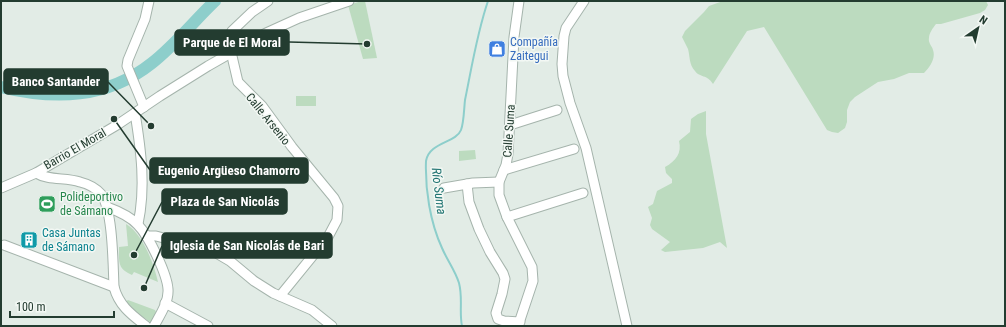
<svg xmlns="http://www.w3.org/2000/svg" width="1006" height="327" font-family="'Roboto Condensed',sans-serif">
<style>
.green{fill:#bcdbbf}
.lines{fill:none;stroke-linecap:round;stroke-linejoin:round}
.stream{stroke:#8dcecb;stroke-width:2}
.river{stroke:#8dcecb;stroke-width:12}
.minor-casing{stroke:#a5b4ac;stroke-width:11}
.minor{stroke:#fff;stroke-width:9}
.labels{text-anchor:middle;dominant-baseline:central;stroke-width:3;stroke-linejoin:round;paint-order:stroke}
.shop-label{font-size:12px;fill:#366cbe;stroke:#f3f8f4;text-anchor:start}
.street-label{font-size:12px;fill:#233c30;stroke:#f3f8f4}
.leisure-label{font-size:12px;fill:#27864d;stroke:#f3f8f4;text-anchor:start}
.culture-label{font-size:12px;fill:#0d838f;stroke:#f3f8f4;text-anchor:start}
.water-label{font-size:13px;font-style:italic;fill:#217472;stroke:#f3f8f4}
.leader{fill:none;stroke:#233c30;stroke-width:1.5}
.callout-dot{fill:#233c30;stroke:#f3f8f4;stroke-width:1.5}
.callout{fill:#233c30;stroke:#233c30;stroke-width:1.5}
.callout-label{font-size:13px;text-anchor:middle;font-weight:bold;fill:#fff}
</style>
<rect width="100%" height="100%" fill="#e2ece6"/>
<g class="green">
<polygon points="362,1 365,1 377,58 363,59 348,5"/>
<path d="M723,1H986L988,5L985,10L980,13L941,24H936C933,28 929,33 929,38C928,43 932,46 933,50C936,58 930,67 924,73H909L894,79L878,82L855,97L850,102L847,110V122L845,128L838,133L832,132L827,130L764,27L747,31L713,84C707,74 700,78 695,71C689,65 690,56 688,49C686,45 684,41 682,37L685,31L704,12L709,6Z"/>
<rect x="296" y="96" width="20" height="10"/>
<path d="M706,111V134L727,248L720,242L703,248L665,252L661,250L670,242L652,229L650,225L652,218L648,207L653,204L657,191L672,183V179L666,173L665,167C676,161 682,153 679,141L690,132L691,119L698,114Z"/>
<polygon points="475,150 476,159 459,161 459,151"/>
<path d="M126,224C143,234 154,264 158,282L134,272L132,275C117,269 119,261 119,247L128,246Z"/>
<polygon points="128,300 155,310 156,312 152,322 150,322 126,305 125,302"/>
</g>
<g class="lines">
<path class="stream" d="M462,326C459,312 463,298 459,283C455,270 447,260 442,248C430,222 425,189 426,161C429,142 456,143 461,130C464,122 464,108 465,100C472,66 477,33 488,1"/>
<path class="river" d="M1,87C55,100 107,99 152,63C175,45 194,21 215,1"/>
<defs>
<g id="minor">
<polyline points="268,1 252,12 232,31 228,39 238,82 262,106 292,147 334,198 338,206 337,220 328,237 280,296"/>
<polyline points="584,1 566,28 564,36 562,64 563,76 570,103 586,148 627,326"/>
<polyline points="144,107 127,66 128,60 145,19 149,1"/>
<path d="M135,113C141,150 146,187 138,224"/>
<polyline points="510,125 557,110"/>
<polyline points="504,170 574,149"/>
<path d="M36,173C49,181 66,177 80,182C88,184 96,188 101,194C113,209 113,266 114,287C119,306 132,315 146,326"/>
<polyline points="467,184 469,202 479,229 490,252 503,273 505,279 502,294 496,313 498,319 504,321 520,322"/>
<polyline points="1,188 36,173 117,125 160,96 208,66 266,33 299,18 349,1"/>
<polyline points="444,188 473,183 499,182"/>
<path d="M107,207C118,211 130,216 138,225C149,236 167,274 168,289C169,302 160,315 154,326"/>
<polyline points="507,217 583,193"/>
<polyline points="146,236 156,236 213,251 230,261 254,281 273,293 312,310 332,326"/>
<polyline points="4,245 114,287"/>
<polyline points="165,303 208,326"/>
<polyline points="518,326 533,281 532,267 507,217 499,195 499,182 506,165 508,154 514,37 519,1"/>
</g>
</defs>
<use href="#minor" class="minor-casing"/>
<use href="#minor" class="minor"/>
</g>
<defs>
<symbol id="shop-square" viewBox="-11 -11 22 22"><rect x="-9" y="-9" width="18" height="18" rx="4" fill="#3f7fe0" stroke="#f3f8f4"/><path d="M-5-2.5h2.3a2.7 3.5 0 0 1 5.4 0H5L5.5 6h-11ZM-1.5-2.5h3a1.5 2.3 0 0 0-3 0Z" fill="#fff"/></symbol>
<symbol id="stadium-square" viewBox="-11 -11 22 22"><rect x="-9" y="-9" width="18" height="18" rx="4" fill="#2e9e5b" stroke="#f3f8f4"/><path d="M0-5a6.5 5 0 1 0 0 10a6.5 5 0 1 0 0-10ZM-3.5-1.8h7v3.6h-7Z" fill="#fff"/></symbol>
<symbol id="building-square" viewBox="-11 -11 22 22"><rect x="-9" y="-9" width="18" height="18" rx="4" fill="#0f9aa8" stroke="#f3f8f4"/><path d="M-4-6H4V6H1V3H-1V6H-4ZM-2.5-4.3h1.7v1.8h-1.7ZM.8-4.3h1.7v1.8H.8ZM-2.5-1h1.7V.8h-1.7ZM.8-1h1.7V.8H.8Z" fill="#fff"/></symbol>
</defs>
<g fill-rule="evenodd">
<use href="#shop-square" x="487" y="39" width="20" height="20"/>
<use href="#stadium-square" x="37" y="194" width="20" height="20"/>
<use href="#building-square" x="19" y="230" width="20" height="20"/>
</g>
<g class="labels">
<g class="shop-label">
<text x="510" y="42">Compañía<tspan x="510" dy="14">Zaitegui</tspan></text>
</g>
<g class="street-label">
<text transform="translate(268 119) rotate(51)">Calle Arsenio</text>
<text transform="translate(509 131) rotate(-86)">Calle Suma</text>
<text transform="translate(75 149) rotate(-30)">Barrio El Moral</text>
</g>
<g class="leisure-label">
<text x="60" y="197">Polideportivo<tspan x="60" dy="14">de Sámano</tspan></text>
</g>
<g class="culture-label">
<text x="42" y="233">Casa Juntas<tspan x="42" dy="14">de Sámano</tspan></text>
</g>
<g class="water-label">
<text transform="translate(439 191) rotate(83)">Río Suma</text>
</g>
</g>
<path class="leader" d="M367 44L289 42M151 126L108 82M114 119L150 170M134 255L162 202M144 288L162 246"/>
<g class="callout-dot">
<circle cx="367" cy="44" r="4"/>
<circle cx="151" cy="126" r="4"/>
<circle cx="114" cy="119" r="4"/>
<circle cx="134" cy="255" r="4"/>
<circle cx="144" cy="288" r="4"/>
</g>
<g class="callout">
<rect x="175" y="30" width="114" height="25" rx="4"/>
<rect x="4" y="69" width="104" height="25" rx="4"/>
<rect x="150" y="158" width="158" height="25" rx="4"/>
<rect x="162" y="189" width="125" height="25" rx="4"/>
<rect x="162" y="233" width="170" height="25" rx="4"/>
</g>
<g class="callout-label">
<text x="232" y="47">Parque de El Moral</text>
<text x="56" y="86">Banco Santander</text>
<text x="229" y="175">Eugenio Argüeso Chamorro</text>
<text x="225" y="206">Plaza de San Nicolás</text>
<text x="247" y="250">Iglesia de San Nicolás de Bari</text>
</g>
<rect width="1006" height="327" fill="none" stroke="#233c30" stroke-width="4"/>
<g transform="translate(978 28) rotate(34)" stroke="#f3f8f4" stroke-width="3" paint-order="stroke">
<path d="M0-3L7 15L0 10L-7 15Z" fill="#233c30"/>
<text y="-6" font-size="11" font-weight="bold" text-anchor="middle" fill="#233c30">N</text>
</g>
<path d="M10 311v6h104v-6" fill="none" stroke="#233c30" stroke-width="2"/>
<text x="16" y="311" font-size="12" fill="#233c30" stroke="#f3f8f4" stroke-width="3" paint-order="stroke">100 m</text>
</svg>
